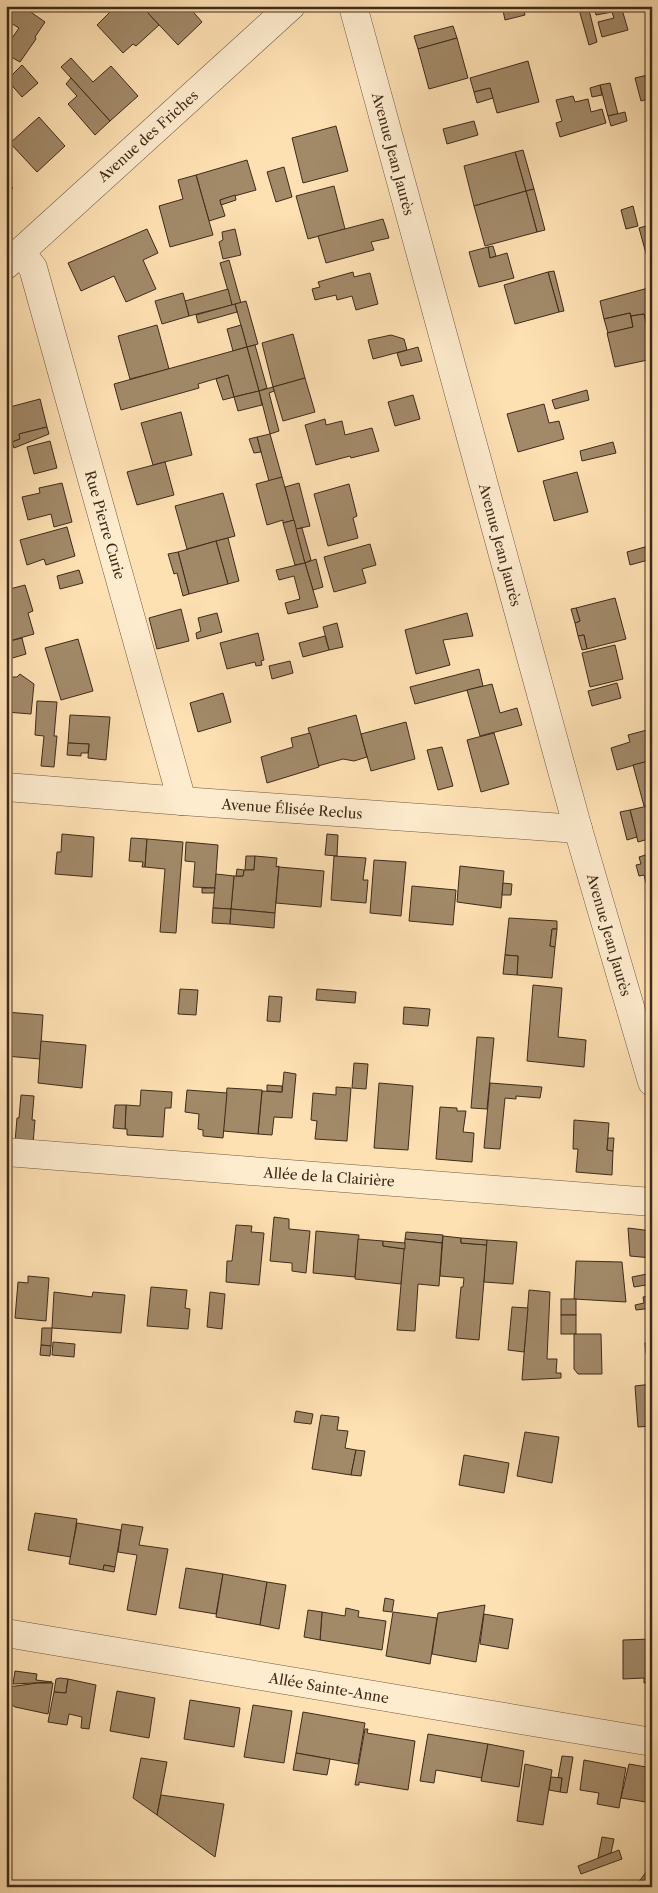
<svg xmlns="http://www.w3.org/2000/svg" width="658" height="1893" font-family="'Libre Caslon Text',serif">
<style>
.building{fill:#a28a69;stroke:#3e2b19}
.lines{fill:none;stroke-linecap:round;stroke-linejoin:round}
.minor-casing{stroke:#6e5840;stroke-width:29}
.minor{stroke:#feecce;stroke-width:28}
.labels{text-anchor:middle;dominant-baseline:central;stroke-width:4;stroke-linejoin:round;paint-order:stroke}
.street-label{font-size:14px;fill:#3e2b19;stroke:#feecce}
</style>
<rect width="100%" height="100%" fill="#fee1b3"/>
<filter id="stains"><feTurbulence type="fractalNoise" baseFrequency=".004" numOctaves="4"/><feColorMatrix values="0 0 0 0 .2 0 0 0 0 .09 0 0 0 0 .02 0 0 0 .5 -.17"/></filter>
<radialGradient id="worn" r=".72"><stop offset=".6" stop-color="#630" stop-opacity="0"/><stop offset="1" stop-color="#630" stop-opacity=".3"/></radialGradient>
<g class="building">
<polygon points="6,6 22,6 45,22 35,37 36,39 20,62 6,54 6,47 19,28 6,20"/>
<polygon points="116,6 142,6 159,25 136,46 133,44 123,53 97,25"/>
<polygon points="153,6 188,6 202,22 178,45 147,12"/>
<polygon points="502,6 523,6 525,15 505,20"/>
<polygon points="578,6 588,6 597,42 589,45"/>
<polygon points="594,6 621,6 628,30 602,37 598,22 614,18 612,12 596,15"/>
<polygon points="453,26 457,38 418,49 414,36"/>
<polygon points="457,38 468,78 429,89 418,49"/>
<polygon points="71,58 93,82 111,66 138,96 110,121 61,67"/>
<polygon points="528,61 539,102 497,113 490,88 474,92 470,78"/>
<polygon points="22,65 38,83 22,97 8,81 13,74"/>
<polygon points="652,74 652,98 641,101 635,78"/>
<polygon points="71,78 110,121 95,135 68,104 77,96 66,84"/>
<polygon points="610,83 618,114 608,116 600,85"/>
<polygon points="600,85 602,95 592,97 590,88"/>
<polygon points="490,88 493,98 477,103 474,92"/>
<polygon points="573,96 575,102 588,99 591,112 602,109 606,123 560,137 556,123 562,121 556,100"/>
<polygon points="625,112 627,121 611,126 608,116"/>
<polygon points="39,117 65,146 37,172 10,143"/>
<polygon points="474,121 478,135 447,144 443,129"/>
<polygon points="336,126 348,171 303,183 292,138"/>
<polygon points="523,150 534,189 526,191 515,152"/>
<polygon points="515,152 526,191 474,206 464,166"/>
<polygon points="247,160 256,190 220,200 225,216 209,221 196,175"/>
<polygon points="284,167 292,197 276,202 267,172"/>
<polygon points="196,175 213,235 170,247 159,206 183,199 178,180"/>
<polygon points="6,181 13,188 6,195"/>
<polygon points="334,186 345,229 308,239 296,196"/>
<polygon points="534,189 545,230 537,232 526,191"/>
<polygon points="526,191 537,232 485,246 474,206"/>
<polygon points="235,195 236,200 221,205 220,200"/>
<polygon points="633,206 638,226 626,229 621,210"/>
<polygon points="383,219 389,238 371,242 374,250 326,263 318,236"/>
<polygon points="646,226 652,245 652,275 639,228"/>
<polygon points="147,229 158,253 143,260 156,289 126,302 114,276 81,291 68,263"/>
<polygon points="235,229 241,255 223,259 219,242 223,240 222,232"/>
<polygon points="493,246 496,256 490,258 488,247"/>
<polygon points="488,247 490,258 507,253 514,278 479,287 469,252"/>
<polygon points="229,260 241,303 232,305 220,263"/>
<polygon points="554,271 564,311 559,312 548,272"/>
<polygon points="353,272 354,277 370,273 378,304 356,310 352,296 337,300 336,295 315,300 312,289 320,287 318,282"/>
<polygon points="548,272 559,312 515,324 504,285"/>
<polygon points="652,287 652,339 650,339 644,314 631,316 630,313 604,319 600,301"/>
<polygon points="228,289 232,305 189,316 185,301"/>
<polygon points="183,293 189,316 162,324 155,301"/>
<polygon points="246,301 258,344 247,347 235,304"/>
<polygon points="235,304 237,312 198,323 196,315"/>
<polygon points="630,313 633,327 608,333 604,319"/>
<polygon points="644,314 650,339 652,339 652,359 615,367 607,333 633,327 631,316"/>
<polygon points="157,325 169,369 130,379 118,336"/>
<polygon points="241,325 247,347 233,351 227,329"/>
<polygon points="293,334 305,378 273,387 262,343"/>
<polygon points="391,335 404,339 407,350 373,359 368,340"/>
<polygon points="255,345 267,388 259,391 247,347"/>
<polygon points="247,347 259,391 234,397 228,375 198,384 199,388 121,410 114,384"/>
<polygon points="418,347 422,361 401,366 397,353"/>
<polygon points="228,375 234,397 223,400 216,379"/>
<polygon points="305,378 315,412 283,421 273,387"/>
<polygon points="273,387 274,391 269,393 279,431 270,434 259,391"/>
<polygon points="587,390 589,400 555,409 552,400"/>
<polygon points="259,391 262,405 238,411 234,397"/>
<polygon points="413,395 420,419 395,426 388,402"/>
<polygon points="40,399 47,427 19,434 20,439 12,442 6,419 6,408"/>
<polygon points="544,404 549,423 559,421 564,439 518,452 507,414"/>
<polygon points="181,412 192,455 153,465 141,423"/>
<polygon points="325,419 326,425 342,421 345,435 372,428 379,451 351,458 350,456 316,465 305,425"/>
<polygon points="47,427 49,434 14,448 12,442 20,439 19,434"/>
<polygon points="270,434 282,477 269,481 257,437"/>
<polygon points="257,437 261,452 254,453 249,439"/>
<polygon points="50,441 57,468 34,474 27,447"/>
<polygon points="613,442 616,453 582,461 580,451"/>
<polygon points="165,462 174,495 137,505 127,472"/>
<polygon points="577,472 588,512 554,521 543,481"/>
<polygon points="282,477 294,520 283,523 283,520 267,525 256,484"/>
<polygon points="62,483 72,522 54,527 51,514 28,520 22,497 40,493 39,488"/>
<polygon points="299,483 310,526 296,529 285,487"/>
<polygon points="349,484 357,516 353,518 358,538 328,546 314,494"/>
<polygon points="223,493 235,536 187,549 175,506"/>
<polygon points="294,520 305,563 295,565 283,523"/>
<polygon points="67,527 75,556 46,565 44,559 27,565 20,540"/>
<polygon points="302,528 311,560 305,563 296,529"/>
<polygon points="228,538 239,581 228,584 216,541"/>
<polygon points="216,541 228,584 189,594 178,552"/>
<polygon points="370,544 376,565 362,569 366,583 334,592 324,557"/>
<polygon points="652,545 652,559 630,565 627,552"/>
<polygon points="178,552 189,594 183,596 177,573 174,574 168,554"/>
<polygon points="316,559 323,587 313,590 305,563"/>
<polygon points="305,563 318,607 288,614 285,603 300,599 294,576 279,580 276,570"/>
<polygon points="79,570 83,583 60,589 57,576"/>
<polygon points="25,585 33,611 28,613 34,634 6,642 6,590"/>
<polygon points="615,598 626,639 587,649 584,635 578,636 575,623 580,621 576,608"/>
<polygon points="576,608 580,621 575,623 571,609"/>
<polygon points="181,609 189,641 157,649 149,618"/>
<polygon points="217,613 222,632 197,639 196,633 201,631 198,618"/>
<polygon points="467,613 473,636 443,640 450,665 416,674 405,630"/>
<polygon points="337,623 343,647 329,650 323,627"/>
<polygon points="258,633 264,660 261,661 262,665 256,666 255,662 227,669 220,643"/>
<polygon points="584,635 587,649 582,650 578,636"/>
<polygon points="325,636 329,650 303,657 299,643"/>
<polygon points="22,638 26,654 6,660 6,642"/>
<polygon points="78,639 93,691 61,700 45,648"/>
<polygon points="615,645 623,679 590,687 582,653"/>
<polygon points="290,661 293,673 272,679 269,666"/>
<polygon points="479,669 483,686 415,704 410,687"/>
<polygon points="20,674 34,684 31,714 6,712 7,677 17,677"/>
<polygon points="617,683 621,698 592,706 588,691"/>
<polygon points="492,684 500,713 517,708 522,725 480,736 467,690"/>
<polygon points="223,693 231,722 198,732 190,703"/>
<polygon points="37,701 57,702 54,736 57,736 54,767 41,766 44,736 35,735"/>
<polygon points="70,715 110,717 106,760 88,758 89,744 68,743"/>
<polygon points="356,715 367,757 354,761 343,759 318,766 308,728"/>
<polygon points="406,722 415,759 371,771 361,734"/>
<polygon points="647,730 652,747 652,760 617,770 611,748 630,742 628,735"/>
<polygon points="310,733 319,767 267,783 261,757 293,747 291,738"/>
<polygon points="494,733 509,784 481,792 467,740"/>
<polygon points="68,743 89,744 88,753 81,753 81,756 67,755"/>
<polygon points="442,747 453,786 438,790 427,750"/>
<polygon points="652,760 652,804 644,806 633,765"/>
<polygon points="652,805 652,838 638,842 630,810"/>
<polygon points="630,810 637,837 627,840 620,812"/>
<polygon points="62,834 94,837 92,877 55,874 57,852 61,852"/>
<polygon points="327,834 338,835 337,856 325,855"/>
<polygon points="131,838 147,839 145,867 142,867 143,862 129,861"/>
<polygon points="147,839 183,842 176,933 160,932 165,869 145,867"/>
<polygon points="186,842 218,845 215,888 193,887 195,862 185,861"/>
<polygon points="652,853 652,881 646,883 644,875 639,876 636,865 641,864 639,857"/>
<polygon points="246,856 255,856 254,870 245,870"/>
<polygon points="255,856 277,858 276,867 279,866 275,913 231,909 234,876 243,876 244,870 254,870"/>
<polygon points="334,856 366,858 363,880 368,880 366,903 331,900"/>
<polygon points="374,860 406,862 401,916 370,913"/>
<polygon points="460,866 504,871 501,908 457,902"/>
<polygon points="279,867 324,871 321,907 276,903"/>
<polygon points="237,869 244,870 243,876 236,876"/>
<polygon points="216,874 234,876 231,909 213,908"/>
<polygon points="503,883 512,884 511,895 502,895"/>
<polygon points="412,886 456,890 453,925 409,921"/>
<polygon points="202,888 215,888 214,893 202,893"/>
<polygon points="213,908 231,909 230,924 212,923"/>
<polygon points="231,909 275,913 274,928 230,924"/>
<polygon points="509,918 557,921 557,929 552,929 550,946 555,947 552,978 517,975 518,956 505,955"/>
<polygon points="552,929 557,929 555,947 550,946"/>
<polygon points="505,955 518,956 517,975 503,974"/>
<polygon points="533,985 562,988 558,1037 586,1040 584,1067 527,1061"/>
<polygon points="180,989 198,990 196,1015 178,1014"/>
<polygon points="317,989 356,992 355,1003 316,1000"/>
<polygon points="269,996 282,997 280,1022 267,1021"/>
<polygon points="404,1007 430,1009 428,1026 403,1024"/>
<polygon points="6,1012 43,1015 40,1059 6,1056"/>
<polygon points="477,1037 494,1038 487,1109 471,1108"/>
<polygon points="41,1041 86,1045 82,1088 38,1083"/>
<polygon points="354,1063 368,1064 366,1089 352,1088"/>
<polygon points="284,1072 296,1074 292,1118 274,1117 272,1135 258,1134 262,1091 282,1092"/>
<polygon points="379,1083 413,1086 408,1150 374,1148"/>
<polygon points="490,1083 542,1087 540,1098 516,1096 516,1099 505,1098 500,1149 484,1148"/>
<polygon points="267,1085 282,1086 282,1092 267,1091"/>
<polygon points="336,1087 351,1088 347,1141 315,1139 317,1121 311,1120 313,1093 336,1095"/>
<polygon points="227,1088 262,1090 258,1134 223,1131"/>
<polygon points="141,1090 172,1092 171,1108 165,1108 163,1137 127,1135 127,1129 125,1129 126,1105 140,1106"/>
<polygon points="187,1090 227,1093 223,1138 203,1136 203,1130 198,1129 199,1114 185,1112"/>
<polygon points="21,1095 34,1096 32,1120 35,1120 33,1144 15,1142 17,1118 19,1118"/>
<polygon points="115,1105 126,1105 125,1129 113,1128"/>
<polygon points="440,1107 457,1108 457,1111 466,1111 463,1132 474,1133 472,1162 436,1159"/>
<polygon points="574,1120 609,1123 607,1150 613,1151 612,1175 576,1172 578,1149 573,1149"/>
<polygon points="608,1138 614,1138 613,1151 607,1150"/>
<polygon points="274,1217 289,1219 289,1229 310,1231 306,1273 292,1271 292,1263 270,1261"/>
<polygon points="236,1225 252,1226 251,1232 264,1233 259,1285 226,1282 227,1261 232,1261"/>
<polygon points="628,1228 652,1231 652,1258 630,1256"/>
<polygon points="316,1231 359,1235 355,1277 313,1273"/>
<polygon points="406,1232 443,1235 442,1243 405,1239"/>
<polygon points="443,1236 461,1238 461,1243 487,1245 479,1340 456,1338 461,1287 463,1287 464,1278 440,1276"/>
<polygon points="461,1238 487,1240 487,1245 461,1243"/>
<polygon points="358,1239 383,1241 383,1246 405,1249 401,1284 355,1279"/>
<polygon points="405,1239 442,1243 439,1286 418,1284 415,1331 397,1330"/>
<polygon points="487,1240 517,1242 513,1284 484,1282"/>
<polygon points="383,1241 405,1243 405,1249 383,1246"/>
<polygon points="576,1261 622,1262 626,1302 574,1299"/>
<polygon points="652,1273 652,1284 634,1287 632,1277"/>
<polygon points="28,1276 49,1278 46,1321 15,1318 18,1282 28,1283"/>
<polygon points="151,1287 187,1290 185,1308 190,1309 188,1329 147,1326"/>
<polygon points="529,1290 550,1292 547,1359 557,1359 556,1373 561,1373 561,1378 522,1380"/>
<polygon points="54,1292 92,1297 93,1292 125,1295 121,1333 52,1328"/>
<polygon points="210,1292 225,1294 222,1329 207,1327"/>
<polygon points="652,1295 652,1308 636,1310 635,1305 644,1303 643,1297"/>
<rect x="561" y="1299" width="15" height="16"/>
<polygon points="512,1307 528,1308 524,1352 508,1350"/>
<rect x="561" y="1315" width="15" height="19"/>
<polygon points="6,1328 9,1328 8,1352 6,1352"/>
<polygon points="42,1328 52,1328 51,1346 41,1345"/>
<polygon points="574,1334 601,1334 602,1374 578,1374 574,1369"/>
<polygon points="652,1341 652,1352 646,1354 645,1343"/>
<polygon points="53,1342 75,1344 74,1357 52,1355"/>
<polygon points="41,1345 51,1346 50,1356 40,1355"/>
<polygon points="652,1384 652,1426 638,1427 635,1386"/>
<polygon points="296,1411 313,1414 311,1424 294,1422"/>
<polygon points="321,1415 339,1417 337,1430 348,1431 345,1448 356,1450 351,1475 312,1469"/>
<polygon points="525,1432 559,1437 552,1483 517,1476"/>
<polygon points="356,1450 365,1451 361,1476 351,1475"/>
<polygon points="464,1455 509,1463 504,1493 459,1485"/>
<polygon points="35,1513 77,1519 71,1557 28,1550"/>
<polygon points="77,1523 121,1530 115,1567 104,1565 103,1570 69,1564"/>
<polygon points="122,1524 143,1527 139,1545 168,1549 156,1615 127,1610 137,1555 118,1552"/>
<polygon points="104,1565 115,1567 114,1572 103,1570"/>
<polygon points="186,1568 223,1574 216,1614 179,1608"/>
<polygon points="223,1574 267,1582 260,1625 216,1617"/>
<polygon points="267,1582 286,1585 279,1629 260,1625"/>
<polygon points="385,1598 394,1600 392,1612 383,1611"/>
<polygon points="485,1605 476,1662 432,1654 438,1613"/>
<polygon points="346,1608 359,1611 358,1617 386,1621 382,1650 320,1640 322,1612 345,1616"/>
<polygon points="308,1610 322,1612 320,1640 304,1637"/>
<polygon points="393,1612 437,1618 430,1664 386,1656"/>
<polygon points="484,1614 513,1619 508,1649 480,1644"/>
<polygon points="652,1639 652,1683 644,1683 644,1678 623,1679 623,1640"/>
<polygon points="15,1671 37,1674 36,1680 52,1682 13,1684"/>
<polygon points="60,1678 68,1679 66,1693 54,1692 56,1679"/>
<polygon points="68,1679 96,1685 89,1729 81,1728 82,1717 69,1714 67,1725 48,1722 54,1692 66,1693"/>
<polygon points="38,1683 53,1683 48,1714 15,1707 6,1701 8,1687"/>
<polygon points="117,1691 155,1698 149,1738 110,1731"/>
<polygon points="190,1700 240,1708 234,1747 184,1739"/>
<polygon points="253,1705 292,1711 284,1763 244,1757"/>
<polygon points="303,1712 365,1723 358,1764 296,1753"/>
<polygon points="365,1729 368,1729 367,1733 415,1741 408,1790 359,1782 359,1785 355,1785"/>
<polygon points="428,1734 488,1744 482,1778 436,1770 434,1783 420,1781"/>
<polygon points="488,1744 524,1751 519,1787 481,1781"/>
<polygon points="296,1753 330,1759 327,1775 293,1770"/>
<polygon points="562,1756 573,1757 567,1793 560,1792 562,1778 558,1778"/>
<polygon points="141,1758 167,1762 157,1815 133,1798"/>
<polygon points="584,1760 626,1768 619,1808 597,1804 599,1793 580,1790"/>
<polygon points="525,1764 552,1770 543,1825 517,1821"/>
<polygon points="629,1764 652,1768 652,1803 621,1798"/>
<polygon points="551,1777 562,1778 560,1792 549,1790"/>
<polygon points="161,1795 224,1804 215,1857 157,1815"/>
<polygon points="602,1837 614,1839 611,1853 598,1858"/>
<polygon points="619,1850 622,1859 581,1874 578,1866"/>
<polygon points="652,1864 652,1887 635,1887"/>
</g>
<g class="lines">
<defs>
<g id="minor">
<polyline points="353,6 578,829 652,1082"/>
<polyline points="21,252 33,268 182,801"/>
<polyline points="6,265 291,6"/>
<polyline points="6,787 182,801 578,829"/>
<polyline points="6,1152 652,1202"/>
<polyline points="6,1633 652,1742"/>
</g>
</defs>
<use href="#minor" class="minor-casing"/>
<use href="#minor" class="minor"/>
</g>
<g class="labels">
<g class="street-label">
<text transform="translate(148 136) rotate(-42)">Avenue des Friches</text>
<text transform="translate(393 154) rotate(75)">Avenue Jean Jaurès</text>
<text transform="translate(105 525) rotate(74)">Rue Pierre Curie</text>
<text transform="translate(500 545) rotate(75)">Avenue Jean Jaurès</text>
<text transform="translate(292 809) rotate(4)">Avenue Élisée Reclus</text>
<text transform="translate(609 935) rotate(74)">Avenue Jean Jaurès</text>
<text transform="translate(329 1177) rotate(4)">Allée de la Clairière</text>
<text transform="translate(329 1688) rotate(10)">Allée Sainte-Anne</text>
</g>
</g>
<rect width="658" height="1893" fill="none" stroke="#fee1b3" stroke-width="25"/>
<rect x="8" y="8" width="643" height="1878" fill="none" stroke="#3e2b19" stroke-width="2.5"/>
<rect x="12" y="12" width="633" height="1868" fill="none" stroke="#3e2b19"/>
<rect width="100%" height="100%" filter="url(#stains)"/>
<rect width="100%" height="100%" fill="url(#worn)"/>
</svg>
